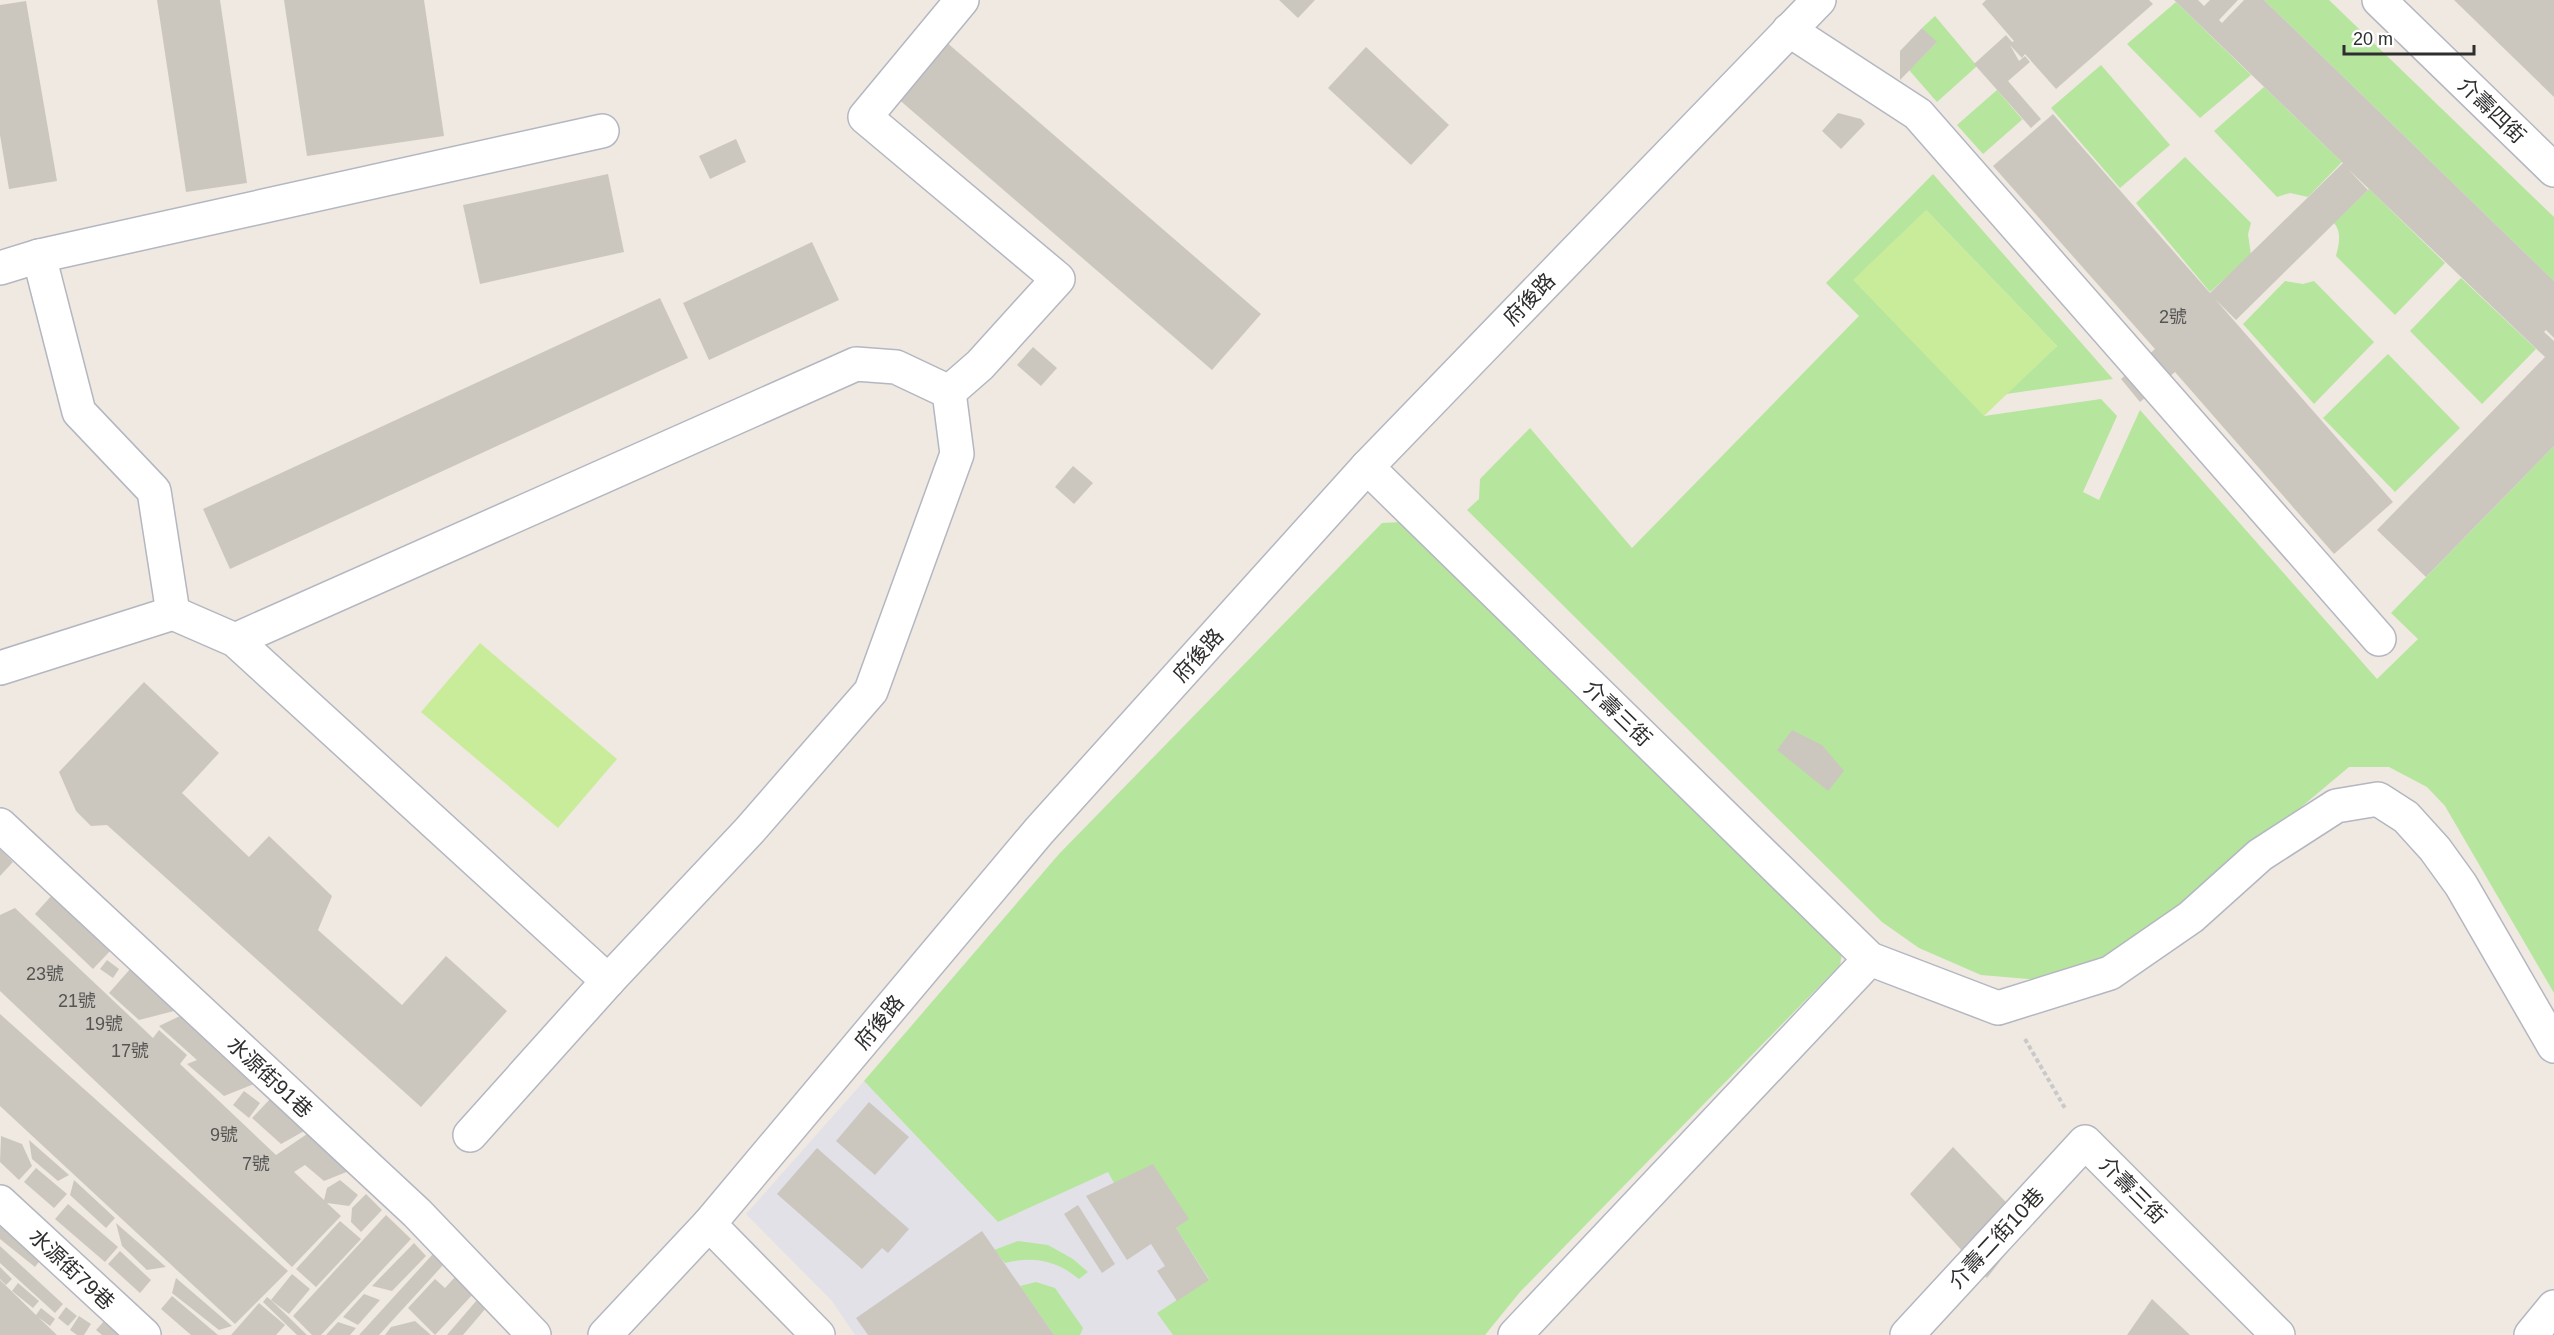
<svg xmlns="http://www.w3.org/2000/svg" width="2554" height="1335" font-family="Arial,'Noto Sans TC',sans-serif">
<style>
.industrial{fill:#e3e1e8}
.green{fill:#b6e59e}
.pitch{fill:#c9ec9a}
.building{fill:#cbc7bf}
.lines{fill:none;stroke-linecap:round;stroke-linejoin:round}
.minor-casing{stroke:#b4b7c1;stroke-width:36}
.path{stroke:#c9c9c9;stroke-width:4;stroke-dasharray:4.5 3;stroke-linecap:butt}
.minor{stroke:#fff;stroke-width:33}
.labels{text-anchor:middle;dominant-baseline:central;stroke-width:6;stroke-linejoin:round;paint-order:stroke}
.number-label{font-size:18px;fill:#555452}
.street-label{font-size:21px;fill:#2e2e2e;stroke:#fff}
</style>
<rect width="100%" height="100%" fill="#efe9e1"/>
<polygon class="industrial" points="864,1081 998,1222 1108,1171 1114,1183 1153,1164 1264,1335 855,1335 832,1301 746,1214"/>
<g class="green">
<polygon points="2264,0 2329,0 2554,217 2554,281"/>
<polygon points="2176,2 2251,75 2200,118 2127,44"/>
<polygon points="1935,16 1977,66 1937,102 1909,70 1936,43 1922,28"/>
<polygon points="2101,65 2170,145 2120,188 2051,108"/>
<polygon points="2264,87 2342,162 2308,197 2290,193 2277,197 2214,131"/>
<polygon points="1997,90 2022,119 2024,118 1983,154 1957,125"/>
<polygon points="2185,157 2251,223 2248,234 2251,255 2210,292 2136,203"/>
<polygon points="1933,174 2113,379 2006,394 2057,346 1926,210 1984,416 2101,399 2117,416 2083,492 2099,500 2140,410 2377,679 2418,639 2391,613 2554,446 2554,993 2445,806 2427,787 2389,767 2349,767 2219,876 2089,968 2040,980 1981,975 1919,948 1882,922 1467,510 1479,499 1480,479 1530,428 1632,548 1859,316 1826,283"/>
<path d="M2369,189L2445,263L2395,315L2336,256C2339,245 2342,232 2334,223Z"/>
<polygon points="2461,278 2536,349 2482,404 2410,331"/>
<polygon points="2285,281 2303,284 2314,281 2374,342 2314,404 2243,324"/>
<polygon points="2388,354 2460,428 2395,492 2323,418"/>
<polygon points="1402,522 1844,942 1840,965 1520,1292 1485,1335 1173,1335 1157,1313 1209,1279 1176,1228 1188,1219 1114,1183 1108,1172 998,1222 864,1081 1059,854 1382,523"/>
<path d="M1018,1241L1048,1245L1073,1259L1088,1272L1079,1279C1056,1260 1033,1256 1005,1263L994,1250Z"/>
<polygon points="1036,1282 1055,1288 1083,1328 1080,1335 1054,1335 1020,1286"/>
</g>
<g class="pitch">
<polygon points="1926,210 2057,346 1984,416 1853,280"/>
<polygon points="480,643 617,759 558,828 421,712"/>
</g>
<g class="building">
<polygon points="157,0 220,0 247,183 186,192"/>
<polygon points="284,0 424,0 444,136 307,156"/>
<polygon points="1279,0 1315,0 1298,18"/>
<polygon points="1986,0 2149,0 2153,4 2056,89 2025,54 2022,58 2010,45 2019,61 2025,56 2030,62 2008,81 2041,119 2031,128 1974,64 2006,35 2012,42 2014,41 1982,4"/>
<polygon points="2174,0 2198,0 2204,6 2210,0 2238,0 2219,20 2222,23 2244,0 2264,0 2554,281 2554,338 2546,330 2544,332 2554,341 2554,446 2426,577 2377,530 2545,357 2348,169 2368,190 2236,320 2215,299 2393,502 2334,554 2175,372 2140,402 2121,379 2155,349 1993,166 2053,114 2210,293 2343,163"/>
<polygon points="2454,0 2554,0 2554,97"/>
<polygon points="26,1 57,181 9,189 0,135 0,5"/>
<polygon points="1922,28 1937,42 1900,80 1900,51"/>
<polygon points="945,41 1261,314 1212,370 896,97"/>
<polygon points="1366,47 1449,125 1411,165 1328,88"/>
<polygon points="1838,113 1861,119 1865,124 1841,149 1822,131"/>
<polygon points="736,139 746,162 710,179 699,156"/>
<polygon points="608,174 624,252 480,284 463,205"/>
<polygon points="812,242 839,300 709,360 683,303"/>
<polygon points="660,298 688,358 230,569 203,509"/>
<polygon points="1033,347 1057,368 1041,386 1017,365"/>
<polygon points="1073,466 1093,483 1074,504 1055,487"/>
<polygon points="144,682 219,753 182,793 249,857 269,836 332,896 318,930 402,1005 446,956 507,1011 421,1107 107,825 91,826 76,811 59,772"/>
<polygon points="1792,730 1822,745 1844,771 1828,791 1777,750"/>
<polygon points="0,849 13,862 0,876"/>
<polygon points="53,894 112,949 93,969 35,914"/>
<polygon points="15,908 153,1038 159,1030 187,1055 180,1064 276,1155 307,1134 349,1171 324,1181 305,1165 294,1172 324,1200 327,1188 340,1180 358,1195 349,1206 327,1203 341,1216 292,1267 0,991 0,915"/>
<polygon points="107,960 119,969 113,978 100,969"/>
<polygon points="131,968 178,1010 139,1020 109,993"/>
<polygon points="0,1014 288,1271 235,1324 0,1106"/>
<polygon points="180,1016 254,1084 224,1096 187,1064 197,1060 159,1026"/>
<polygon points="244,1091 260,1103 249,1118 233,1105"/>
<polygon points="271,1098 306,1130 281,1144 252,1118"/>
<polygon points="869,1102 909,1137 875,1175 836,1141"/>
<polygon points="1,1136 22,1144 32,1166 19,1180 0,1162"/>
<polygon points="29,1140 69,1175 58,1181 32,1159"/>
<polygon points="1953,1147 2028,1225 1987,1278 1910,1194"/>
<polygon points="817,1148 909,1229 888,1253 882,1248 862,1269 777,1194"/>
<polygon points="1153,1164 1189,1219 1176,1228 1209,1280 1177,1301 1157,1271 1165,1266 1151,1244 1127,1260 1086,1196"/>
<polygon points="36,1168 67,1194 54,1208 24,1182"/>
<polygon points="74,1180 115,1218 106,1228 70,1195"/>
<polygon points="366,1194 382,1210 361,1232 351,1222 352,1208"/>
<polygon points="68,1204 118,1247 105,1262 55,1219"/>
<polygon points="1078,1205 1115,1264 1102,1273 1064,1214"/>
<polygon points="386,1215 411,1239 321,1335 312,1335 293,1316"/>
<polygon points="340,1221 361,1239 316,1287 296,1269"/>
<polygon points="116,1223 166,1267 147,1270 122,1246"/>
<polygon points="0,1226 41,1259 35,1267 0,1239"/>
<polygon points="982,1231 1054,1335 868,1335 856,1318"/>
<polygon points="414,1243 426,1256 392,1291 372,1286"/>
<polygon points="0,1246 63,1304 55,1313 0,1263"/>
<polygon points="120,1251 151,1280 140,1293 108,1264"/>
<polygon points="433,1254 444,1264 379,1335 359,1335"/>
<polygon points="0,1267 12,1279 6,1285 0,1279"/>
<polygon points="292,1274 310,1289 289,1314 271,1300"/>
<polygon points="456,1276 474,1293 435,1335 408,1308 435,1279 445,1288"/>
<polygon points="176,1278 232,1326 219,1330 172,1293"/>
<polygon points="0,1280 36,1315 41,1308 55,1319 50,1326 38,1317 57,1335 0,1335"/>
<polygon points="18,1283 39,1301 33,1308 12,1291"/>
<polygon points="364,1294 380,1300 358,1325 343,1317"/>
<polygon points="172,1296 218,1335 191,1335 161,1309"/>
<polygon points="267,1297 272,1301 307,1335 297,1335 263,1302"/>
<polygon points="2152,1299 2190,1335 2127,1335"/>
<polygon points="477,1300 486,1308 463,1335 447,1335"/>
<polygon points="259,1303 285,1325 276,1335 231,1335"/>
<polygon points="66,1307 77,1316 68,1326 58,1318"/>
<polygon points="79,1316 91,1324 84,1335 77,1335 70,1330"/>
<polygon points="106,1319 125,1335 102,1335 96,1330"/>
<polygon points="415,1321 431,1335 385,1335 391,1327"/>
<polygon points="338,1322 356,1328 350,1335 326,1335"/>
</g>
<g class="lines">
<defs>
<g id="minor">
<polyline points="2379,0 2554,170"/>
<polyline points="1789,30 1918,114 2379,639"/>
<polyline points="0,268 39,256"/>
<polyline points="949,392 980,365 1058,279 865,117 962,0"/>
<polyline points="1367,467 1870,959 1998,1008 2110,973 2191,917 2260,855 2336,806 2378,799 2406,817 2435,849 2461,885 2554,1046"/>
<polyline points="173,613 154,491 79,412 39,256 602,131"/>
<polyline points="235,640 856,364 896,367 949,392 957,454 871,691 749,831 608,981 470,1135"/>
<polyline points="0,668 173,613 235,640 608,981"/>
<polyline points="0,825 417,1213 534,1335"/>
<polyline points="0,1202 144,1335"/>
<polyline points="709,1224 818,1335"/>
<polyline points="605,1335 709,1224 1039,831 1367,467 1819,0"/>
<polyline points="1515,1335 1870,959"/>
<polyline points="1907,1335 2085,1142 2278,1335"/>
<polyline points="2531,1335 2554,1307"/>
</g>
</defs>
<use href="#minor" class="minor-casing"/>
<polyline class="path" points="2025,1039 2066,1110"/>
<use href="#minor" class="minor"/>
</g>
<g class="labels">
<g class="number-label">
<text x="2173" y="317">2號</text>
<text x="45" y="974">23號</text>
<text x="77" y="1001">21號</text>
<text x="104" y="1024">19號</text>
<text x="130" y="1051">17號</text>
<text x="224" y="1135">9號</text>
<text x="256" y="1164">7號</text>
</g>
<g class="street-label">
<text transform="translate(2492 110) rotate(44)">介壽四街</text>
<text transform="translate(1529 299) rotate(-46)">府後路</text>
<text transform="translate(1198 655) rotate(-48)">府後路</text>
<text transform="translate(1618 713) rotate(44)">介壽三街</text>
<text transform="translate(879 1022) rotate(-50)">府後路</text>
<text transform="translate(270 1077) rotate(43)">水源街91巷</text>
<text transform="translate(2133 1190) rotate(45)">介壽三街</text>
<text transform="translate(1996 1238) rotate(-47)">介壽二街10巷</text>
<text transform="translate(72 1269) rotate(43)">水源街79巷</text>
</g>
</g>
<path d="M2344 45v9h130v-9" fill="none" stroke="#2e2e2e" stroke-width="3"/>
<text x="2353" y="45" font-size="18" fill="#2e2e2e" stroke="#ffffff" stroke-width="4.5" paint-order="stroke">20 m</text>
</svg>
